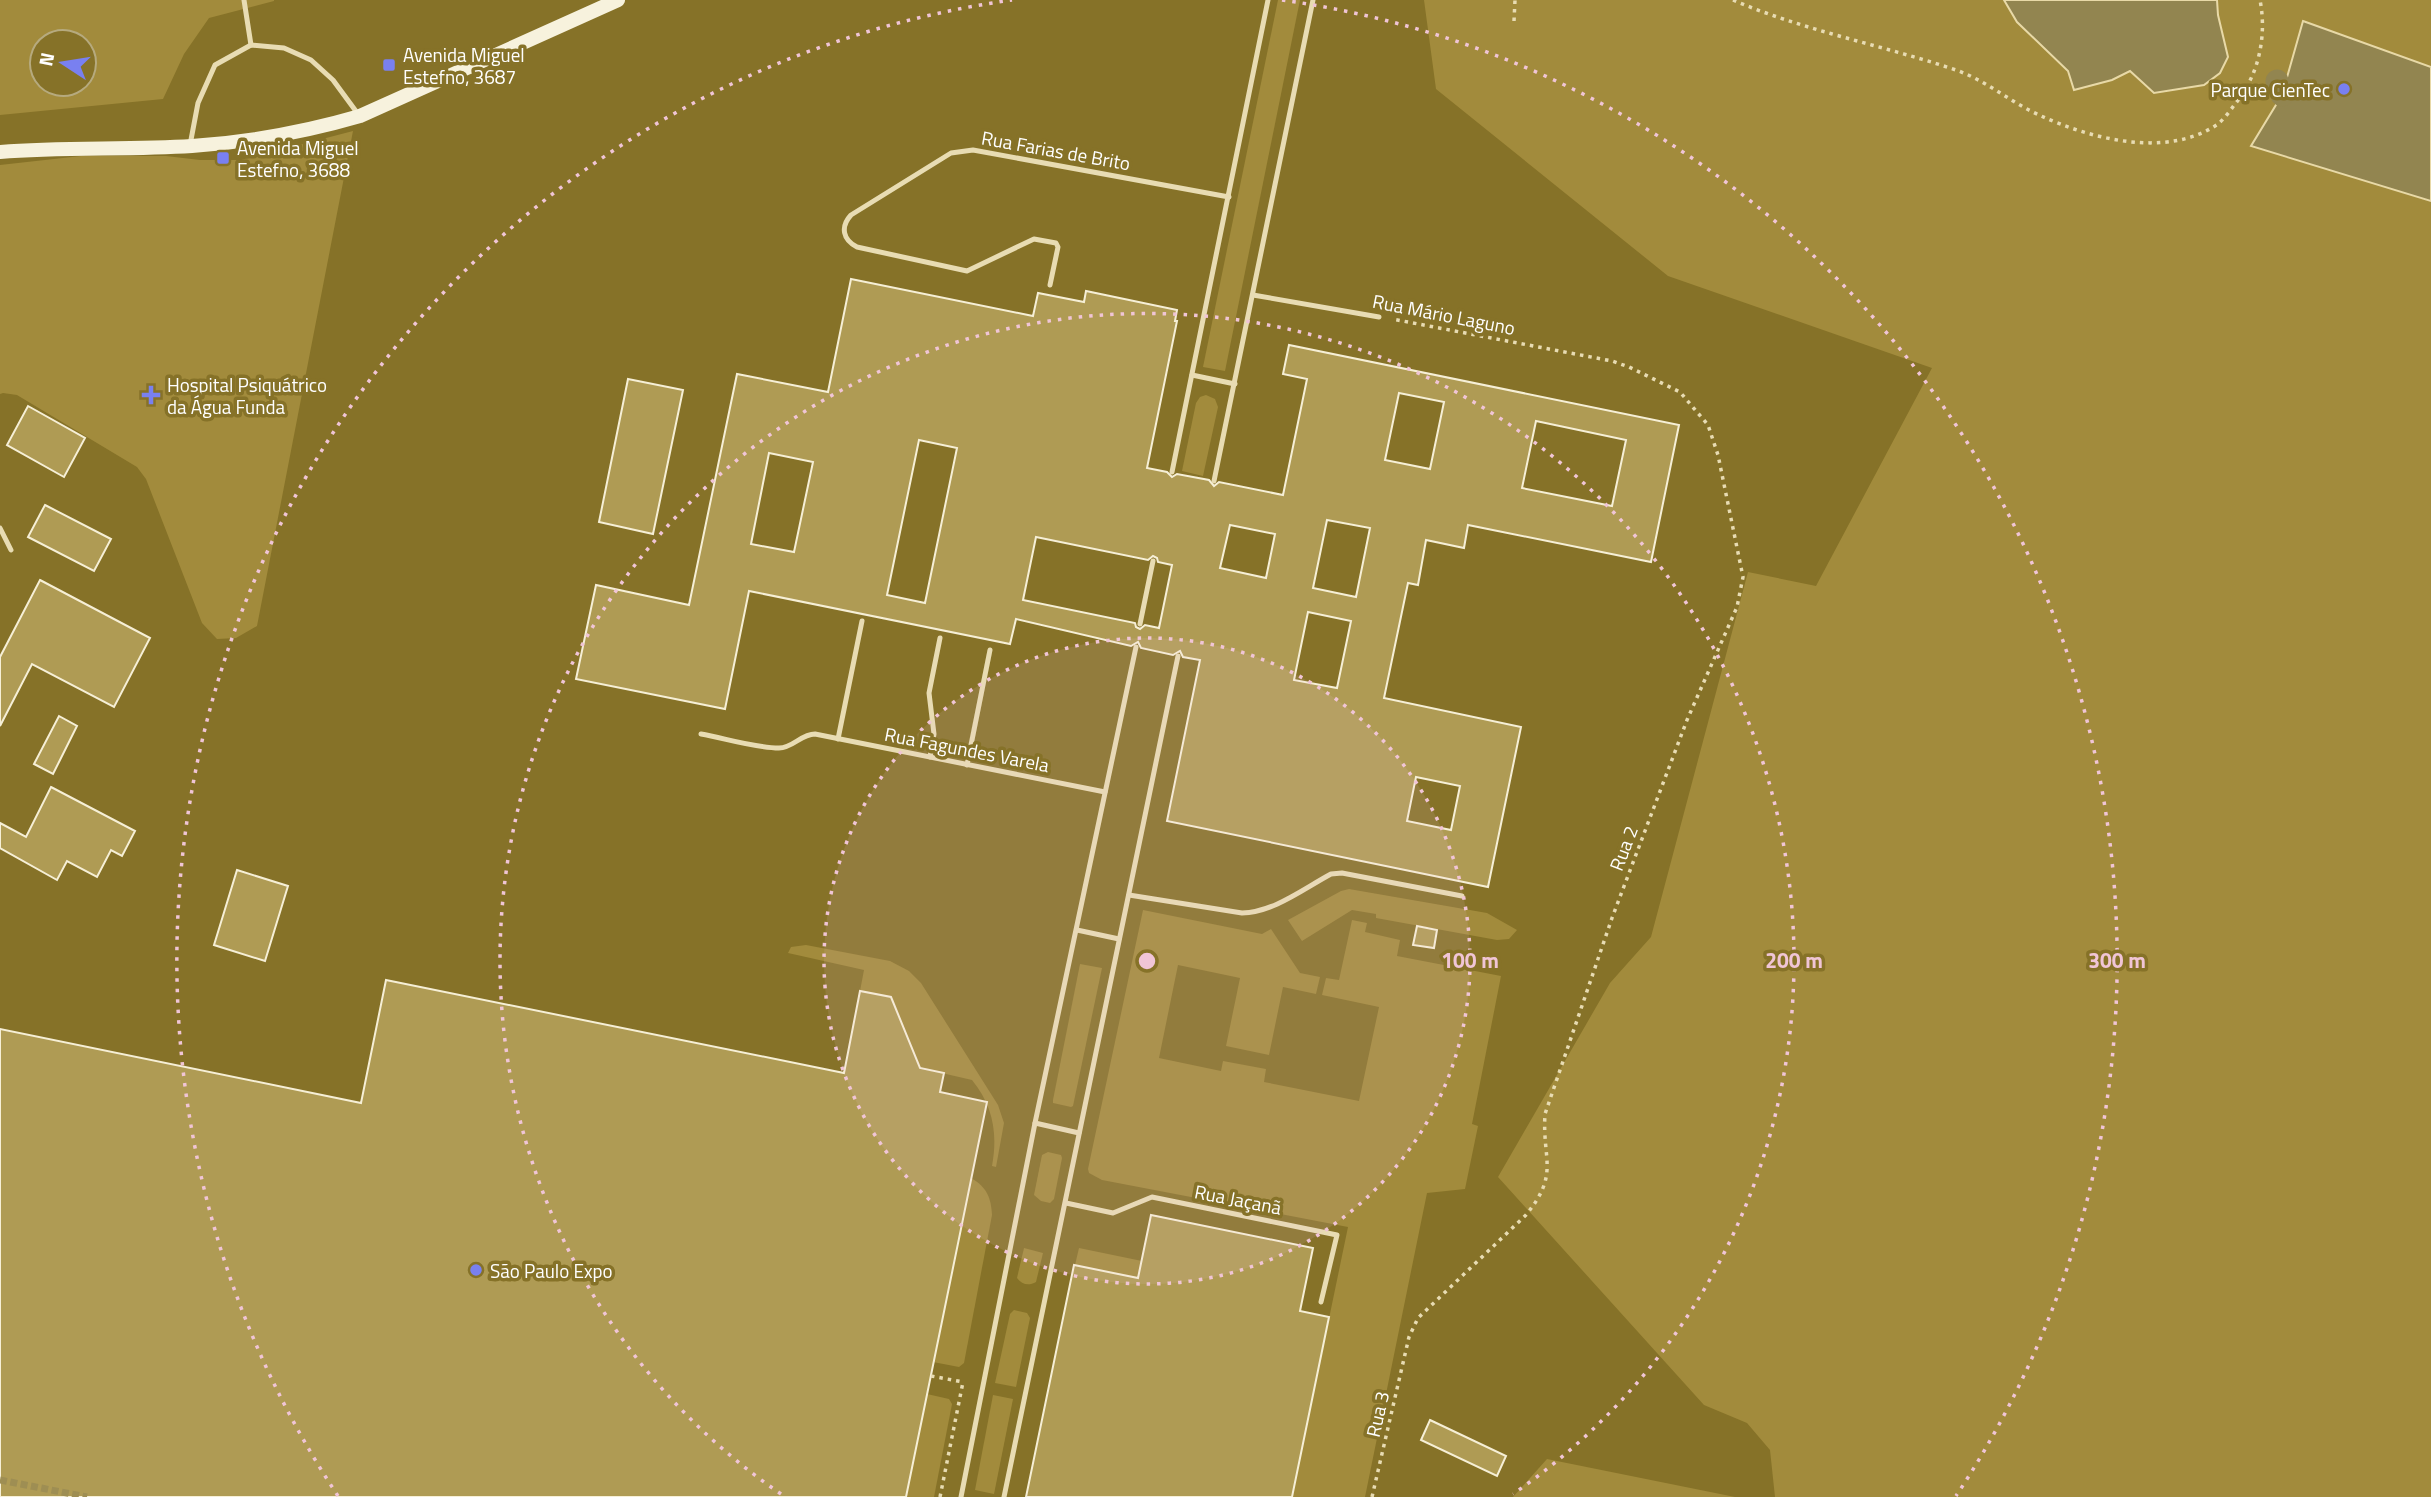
<svg xmlns="http://www.w3.org/2000/svg" width="2431" height="1497" font-family="'Titillium Web',sans-serif">
<style>
.green{fill:#a28b3c;fill-rule:evenodd}
.water{fill:#928550;stroke:#e8d9a7;stroke-width:2}
.lines{fill:none;stroke-linecap:round;stroke-linejoin:round}
.stream{stroke:#e8d9a7;stroke-width:6}
.canal{stroke:#928550;stroke-width:23}
.building{fill:#af9b54;stroke:#f6efd6;stroke-width:2;fill-rule:evenodd}
.street-tunnel{stroke:#9e8e53;stroke-width:7;stroke-dasharray:7 3.5;stroke-linecap:butt}
.path{stroke:#e8dcb3;stroke-width:3.5;stroke-dasharray:3.5 5;stroke-linecap:butt}
.lane{stroke:#e8dcb3;stroke-width:5}
.secondary{stroke:#f7f2dd;stroke-width:14}
.ring{fill:none;stroke:#f0c5d6;stroke-width:3.5;stroke-dasharray:3.5 7}
.poi-dot{fill:#7980f0;stroke:#867228;stroke-width:2.5}
.labels{text-anchor:middle;dominant-baseline:central;stroke-width:7;stroke-linejoin:round;paint-order:stroke}
.poi-label{font-size:19px;fill:#fff;stroke:#867228;text-anchor:start}
.street-label{font-size:19px;fill:#fff;stroke:#867228}
.centre{fill:#f0c5d6;stroke:#867228;stroke-width:3.5}
.ring-label{font-size:21px;text-anchor:middle;font-weight:bold;fill:#f0c5d6;stroke:#867228;stroke-width:7;stroke-linejoin:round;paint-order:stroke}
</style>
<rect width="100%" height="100%" fill="#867228"/>
<g class="green">
<path d="M0,0H274V1L209,18L184,54L163,99L0,115ZM42,42H84V84H42Z"/>
<polygon points="1278,0 1300,0 1225,371 1203,367"/>
<polygon points="1424,0 2431,0 2431,1497 1775,1497 1770,1450 1747,1423 1704,1405 1498,1177 1610,983 1651,937 1748,572 1816,586 1932,368 1668,276 1436,89"/>
<polygon points="353,131 257,626 236,638 217,639 202,623 146,479 137,467 17,395 3,393 0,394 0,165 81,156 166,156 200,160 241,160"/>
<polygon points="1206,395 1215,399 1218,407 1203,476 1182,471 1196,403 1200,397"/>
<polygon points="1349,889 1487,913 1517,930 1509,939 1497,940 1376,918 1376,914 1352,910 1302,941 1288,920 1341,891"/>
<polygon points="1143,910 1262,934 1271,929 1300,973 1320,977 1316,994 1283,987 1269,1055 1226,1046 1240,978 1178,965 1159,1058 1221,1071 1223,1061 1266,1069 1264,1082 1359,1101 1379,1007 1322,995 1326,978 1339,980 1352,920 1367,923 1365,932 1400,940 1397,956 1501,976 1472,1124 1478,1126 1465,1189 1427,1193 1365,1497 1292,1497 1348,1227 1102,1180 1089,1173 1088,1169"/>
<path d="M806,945L890,961L909,971L921,983L998,1105L1004,1123L996,1167L992,1166C998,1133 993,1106 972,1080L920,1068L860,991L864,970L788,953L791,947Z"/>
<polygon points="1080,964 1102,968 1073,1106 1071,1107 1053,1103 1053,1100"/>
<polygon points="1048,1152 1061,1155 1062,1158 1054,1199 1050,1203 1041,1201 1034,1195 1042,1155"/>
<path d="M971,1178C987,1187 991,1198 992,1215L964,1363L959,1367L933,1362Z"/>
<path d="M1024,1248L1043,1253L1036,1282C1029,1286 1022,1285 1017,1278Z"/>
<polygon points="1079,1248 1142,1261 1138,1278 1075,1265"/>
<polygon points="1014,1310 1027,1313 1030,1318 1016,1387 995,1383 1010,1314"/>
<polygon points="927,1394 949,1399 952,1404 934,1497 906,1497"/>
<polygon points="993,1395 1013,1399 994,1494 975,1490"/>
<polygon points="1547,1459 1735,1497 1513,1497"/>
</g>
<g class="water">
<polygon points="2004,0 2217,0 2218,15 2228,57 2220,73 2204,85 2154,93 2130,71 2112,80 2074,90 2068,71 2017,22"/>
<polygon points="2303,21 2431,67 2431,201 2251,146 2282,95"/>
</g>
<g class="lines">
<polyline class="stream" points="2272,88 2282,95 2288,94"/>
<polyline class="canal" points="2277,81 2282,95"/>
</g>
<g class="building">
<path d="M851,279L1033,316L1038,293L1084,302L1086,291L1177,310L1175,321H1177L1147,468L1167,472L1172,477L1177,474L1209,480L1214,486L1219,482L1283,495L1307,379L1283,374L1289,345L1679,425L1651,562L1468,525L1464,548L1426,540L1418,585L1408,583L1384,698L1521,727L1488,887L1167,821L1200,660L1183,657L1180,651L1173,655L1141,648L1138,642L1131,646L1016,619L1010,644L749,591L725,709L576,679L596,585L689,605L737,374L828,392ZM1399,393L1444,402L1430,469L1385,460ZM1536,421L1626,440L1612,506L1522,488ZM919,440L957,448L925,603L887,595ZM769,453L813,462L794,552L751,544ZM1327,520L1370,528L1356,597L1313,588ZM1230,525L1275,534L1266,578L1220,568ZM1036,537L1148,560L1153,556L1157,558L1158,562L1172,565L1159,628L1145,625L1140,629L1136,627L1135,623L1023,600ZM1308,612L1351,621L1337,688L1294,680ZM1416,777L1460,786L1451,830L1407,821Z"/>
<polygon points="628,379 683,390 653,534 599,522"/>
<polygon points="28,406 85,438 64,477 7,445"/>
<polygon points="45,505 111,539 94,571 28,537"/>
<polygon points="40,580 150,638 114,707 32,664 0,726 0,657"/>
<polygon points="59,716 77,726 53,774 34,764"/>
<polygon points="51,787 135,831 122,856 111,850 97,877 67,861 57,880 0,848 0,823 26,837"/>
<polygon points="237,870 288,886 265,961 214,945"/>
<polygon points="1417,926 1437,930 1434,948 1413,945"/>
<polygon points="386,980 844,1073 860,991 891,997 920,1068 944,1073 940,1092 987,1102 906,1497 0,1497 0,1029 361,1103"/>
<polygon points="1151,1215 1313,1248 1300,1311 1329,1317 1292,1497 1026,1497 1074,1265 1138,1278"/>
<polygon points="1430,1420 1506,1456 1497,1476 1421,1440"/>
</g>
<g class="lines">
<polyline class="street-tunnel" points="0,1480 87,1497"/>
<g class="path">
<path d="M1733,0C1805,31 1882,45 1956,70C1987,81 2010,102 2039,115C2091,139 2167,159 2218,124C2224,119 2230,111 2235,104C2259,75 2267,36 2260,0"/>
<polyline points="1514,21 1515,0"/>
<polyline points="931,1376 963,1382"/>
<polyline points="940,1497 963,1382"/>
<path d="M1372,1497L1409,1337L1418,1318L1526,1215C1560,1173 1542,1161 1545,1114L1612,918L1687,720L1737,607L1743,577L1718,455L1708,425L1680,392L1629,367L1612,361L1392,319"/>
</g>
<g class="lane">
<polyline points="244,0 251,45"/>
<polyline points="190,145 198,103 215,65 251,45 284,48 311,60 333,80 358,114"/>
<path d="M1050,285L1058,247L1056,243L1034,239L967,271L857,247C843,240 840,227 851,215L951,153L973,150L1229,197"/>
<polyline points="1253,295 1379,317"/>
<polyline points="1192,375 1235,384"/>
<polyline points="1172,472 1268,0"/>
<polyline points="1214,481 1313,0"/>
<polyline points="0,528 11,550"/>
<polyline points="1140,624 1153,561"/>
<path d="M701,734C724,738 755,748 779,748C793,748 801,734 815,734L1105,792"/>
<polyline points="838,739 862,621"/>
<polyline points="930,757 934,734 929,693 940,638"/>
<polyline points="967,765 990,650"/>
<path d="M1129,895L1242,913C1274,912 1303,889 1331,874L1342,873L1462,896"/>
<polyline points="1077,930 1119,939"/>
<polyline points="1035,1123 1079,1133"/>
<polyline points="1066,1203 1113,1213 1152,1197 1337,1235 1321,1302"/>
<polyline points="961,1497 1035,1123 1136,647"/>
<polyline points="1004,1497 1178,656"/>
</g>
<path class="secondary" d="M0,152C64,147 128,150 192,146C250,142 305,132 360,116L618,0"/>
</g>
<circle cx="1147" cy="961" r="323" fill="#f0c5d6" fill-opacity=".12"/>
<g class="ring">
<circle cx="1147" cy="961" r="323"/>
<path d="M781 1494A647 647 0 1 1 1513 1494"/>
<path d="M338 1496A970 970 0 0 1 1012 0M1282 0A970 970 0 0 1 1956 1496"/>
</g>
<g class="poi-dot">
<rect x="382" y="58" width="14" height="14" rx="3.5"/>
<circle cx="2344" cy="89" r="7"/>
<rect x="216" y="151" width="14" height="14" rx="3.5"/>
<path d="M147.5 384.5h7v7h7v7h-7v7h-7v-7h-7v-7h7z"/>
<circle cx="476" cy="1270" r="7"/>
</g>
<g class="labels">
<g class="poi-label">
<text x="403" y="54">Avenida Miguel<tspan x="403" dy="22">Estefno, 3687</tspan></text>
<text x="2330" y="89" text-anchor="end">Parque CienTec</text>
<text x="237" y="147">Avenida Miguel<tspan x="237" dy="22">Estefno, 3688</tspan></text>
<text x="167" y="384">Hospital Psiquátrico<tspan x="167" dy="22">da Água Funda</tspan></text>
<text x="490" y="1270">São Paulo Expo</text>
</g>
<g class="street-label">
<text transform="translate(1056 150) rotate(10)">Rua Farias de Brito</text>
<text transform="translate(1444 314) rotate(11)">Rua Mário Laguno</text>
<text transform="translate(967 749) rotate(11)">Rua Fagundes Varela</text>
<text transform="translate(1623 848) rotate(-69)">Rua 2</text>
<text transform="translate(1238 1199) rotate(11)">Rua Jaçanã</text>
<text transform="translate(1377 1414) rotate(-77)">Rua 3</text>
</g>
</g>
<circle cx="1147" cy="961" r="10" class="centre"/>
<g class="ring-label">
<text x="1470" y="968">100 m</text>
<text x="1794" y="968">200 m</text>
<text x="2117" y="968">300 m</text>
</g>
<g transform="translate(63 63) rotate(282)"><circle r="33" fill="#867228" stroke="#b6aa7e" stroke-width="2"/>
<path d="M0-5L12 26L0 18L-12 26Z" fill="#7980f0"/>
<text y="-10" font-size="19" font-weight="bold" text-anchor="middle" fill="#ffffff">N</text>
</g>
</svg>
